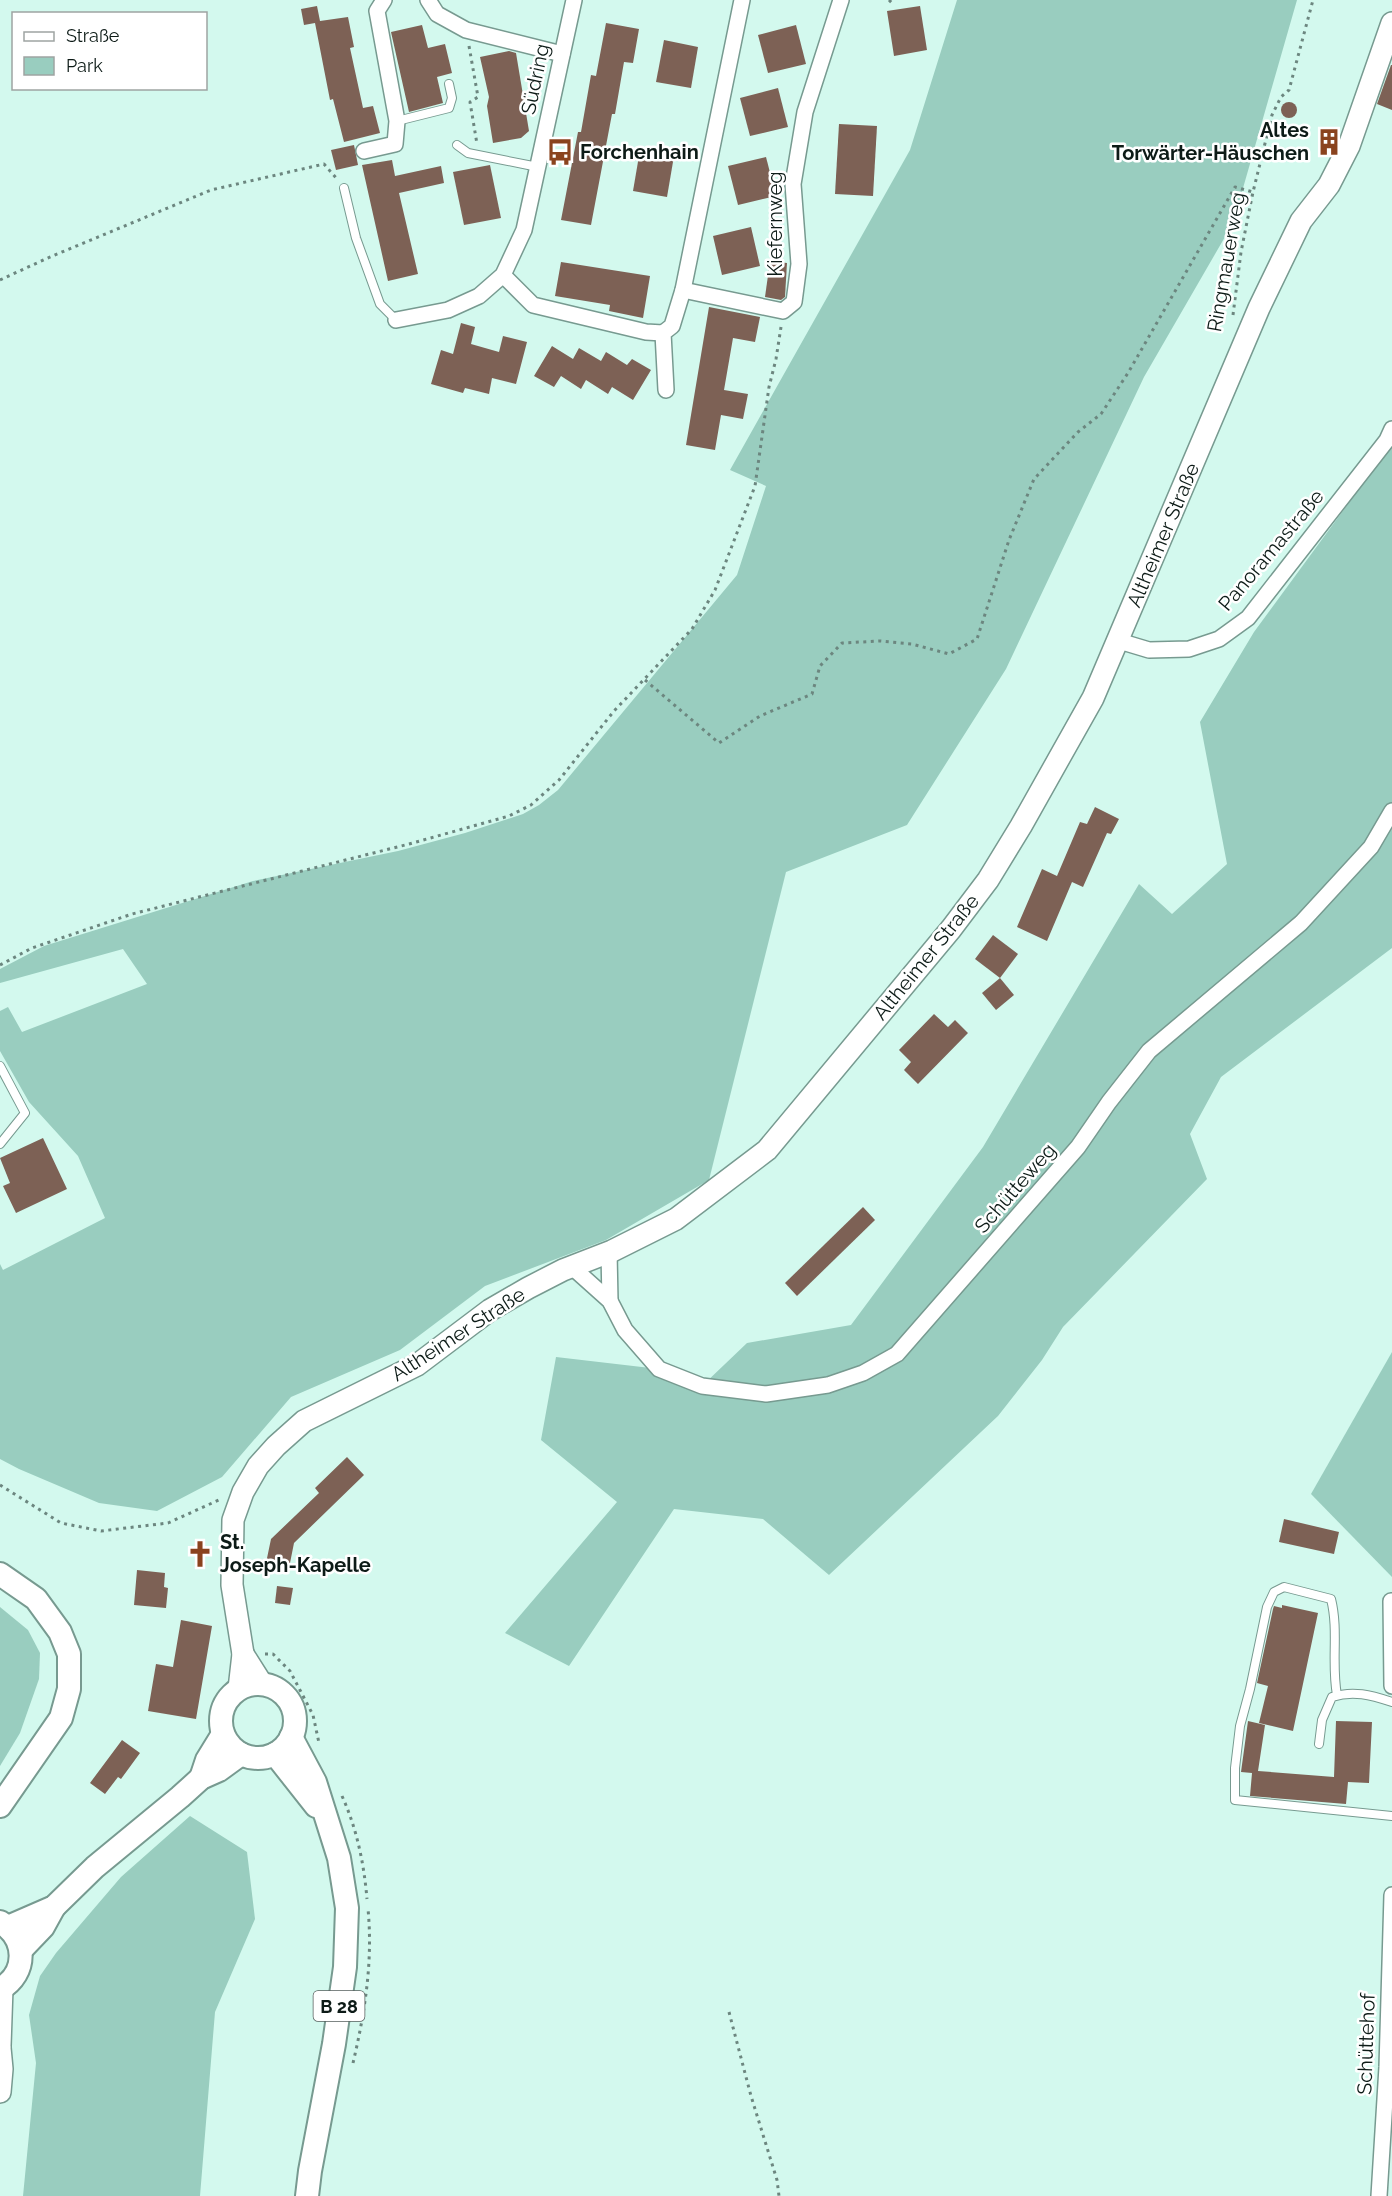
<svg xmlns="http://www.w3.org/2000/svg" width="1392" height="2196" font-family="Raleway,sans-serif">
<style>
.green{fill:#99cdbf}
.building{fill:#7d6155}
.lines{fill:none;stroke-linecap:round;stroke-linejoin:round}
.lane-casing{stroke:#779a90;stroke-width:10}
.street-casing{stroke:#779a90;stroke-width:18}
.secondary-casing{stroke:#779a90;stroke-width:24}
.primary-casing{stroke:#779a90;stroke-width:26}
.path{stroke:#6c867f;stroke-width:3;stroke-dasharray:3 4.5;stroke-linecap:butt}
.lane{stroke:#fff;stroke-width:8}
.street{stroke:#fff;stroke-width:15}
.secondary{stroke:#fff;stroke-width:21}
.primary{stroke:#fff;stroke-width:22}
.labels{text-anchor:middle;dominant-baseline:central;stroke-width:5;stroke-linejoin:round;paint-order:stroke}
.shield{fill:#fff;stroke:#565f5d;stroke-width:1.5}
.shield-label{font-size:18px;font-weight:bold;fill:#0d1b17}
.street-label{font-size:20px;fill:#0d1b17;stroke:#fff}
.poi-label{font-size:20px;font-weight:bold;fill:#0d1b17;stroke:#fff;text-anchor:start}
</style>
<rect width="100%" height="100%" fill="#d3f9ee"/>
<g class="green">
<polygon points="957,0 1297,0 1233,223 1144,377 1006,669 907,825 786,872 709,1180 606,1240 485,1286 400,1350 291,1397 222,1477 157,1511 99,1503 19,1469 0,1459 0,1264 3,1270 105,1218 78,1156 29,1102 0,1051 0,1011 8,1007 22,1032 147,984 123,949 0,983 0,969 44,946 253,881 398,851 465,833 523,814 539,805 558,790 737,575 766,486 730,470 910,150"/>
<polygon points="1392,444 1392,948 1221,1077 1190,1134 1207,1179 1063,1327 1042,1360 998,1416 829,1575 763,1519 674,1509 569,1666 505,1633 617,1502 541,1440 556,1357 659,1369 702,1386 747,1343 851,1325 983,1147 1139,884 1172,914 1227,864 1200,722 1254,632"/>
<polygon points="1392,1352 1392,1577 1311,1494"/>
<polygon points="0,1607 28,1630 40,1653 39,1679 20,1733 0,1766"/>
<polygon points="190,1816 247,1852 255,1919 215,2012 200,2196 23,2196 36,2063 29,2015 40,1976 56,1953 121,1877"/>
</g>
<g class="building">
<polygon points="317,6 320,21 348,17 354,47 350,48 363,108 373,106 380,133 344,142 333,99 330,100 315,23 304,25 301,9"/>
<polygon points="920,6 927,50 894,56 887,11"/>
<polygon points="606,23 639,29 633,63 624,62 615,114 612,114 591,225 561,220 578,132 581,132 591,75 596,76"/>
<polygon points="422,25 428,48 445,44 452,73 437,77 443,103 409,112 391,32"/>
<polygon points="796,25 806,64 768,73 758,35"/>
<polygon points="664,40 698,47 691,88 656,82"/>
<polygon points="509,51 516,53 529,131 521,138 493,143 487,106 489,97 480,57"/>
<polygon points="1391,65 1392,65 1392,110 1377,104"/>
<polygon points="778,88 788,127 750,136 740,98"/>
<circle cx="1289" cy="110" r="8"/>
<polygon points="839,124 877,126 873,196 835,194"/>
<polygon points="354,145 358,165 336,170 331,150"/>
<polygon points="640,150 674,156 667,197 633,191"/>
<polygon points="766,157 776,196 738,205 728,166"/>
<polygon points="392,160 395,176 441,166 444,183 399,193 418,274 388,281 362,165"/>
<polygon points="490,165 501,218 464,225 453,172"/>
<polygon points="751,227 760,266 722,275 713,236"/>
<polygon points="770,261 787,263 785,297 781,300 765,297"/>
<polygon points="561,262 650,276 643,318 609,311 610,305 555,296"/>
<polygon points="709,307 760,317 755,342 733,338 724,390 748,394 743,419 721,415 715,450 686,445"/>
<polygon points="461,323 475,327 471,344 499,352 503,336 527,342 516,384 492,378 489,394 465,388 463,393 431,384 441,350 453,354"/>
<polygon points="552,346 573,359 579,348 601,361 606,352 627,365 632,359 651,370 633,400 612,387 608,394 586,380 581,389 561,376 554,387 534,376"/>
<polygon points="1095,807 1119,819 1111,834 1107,833 1083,887 1072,882 1047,941 1017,927 1042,869 1057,876 1080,822 1087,824"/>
<polygon points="993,935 1018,954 1000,978 975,959"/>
<polygon points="1000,978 1014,995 996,1010 982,993"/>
<polygon points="934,1014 948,1027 955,1020 968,1033 918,1084 904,1070 911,1062 899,1050"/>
<polygon points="43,1138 67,1189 16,1213 3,1186 10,1183 0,1158"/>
<polygon points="863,1207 875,1220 797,1296 785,1283"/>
<polygon points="347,1457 364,1475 294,1543 289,1568 266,1563 271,1539 319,1493 315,1488"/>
<polygon points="1284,1519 1339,1532 1334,1554 1279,1542"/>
<polygon points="137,1570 165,1573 164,1587 168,1588 166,1608 134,1605"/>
<polygon points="277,1586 293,1588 290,1605 275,1603"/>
<polygon points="1282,1605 1318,1613 1293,1731 1259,1723 1268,1686 1257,1683 1273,1609 1274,1606 1282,1608"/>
<polygon points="181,1620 212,1626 196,1719 148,1711 156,1664 173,1667"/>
<polygon points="1248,1721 1265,1725 1258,1771 1334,1777 1336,1721 1372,1722 1369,1783 1348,1782 1346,1804 1250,1796 1252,1773 1241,1772"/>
<polygon points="122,1740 140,1753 121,1779 118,1777 105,1794 90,1783"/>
</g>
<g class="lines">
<defs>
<g id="lane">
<polyline points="397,121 449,108 452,98 449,84"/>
<polyline points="457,145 468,153 538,167"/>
<polyline points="344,188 356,238 380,304 396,320"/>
<polyline points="0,1066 25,1113 0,1144"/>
<path d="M1337,1695C1331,1663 1339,1631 1331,1599L1284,1587L1274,1592L1267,1607L1250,1689L1240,1726L1235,1768V1800L1392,1816"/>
<path d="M1319,1744L1322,1720L1332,1697C1353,1690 1371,1695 1392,1702"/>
</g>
<g id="street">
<polyline points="428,0 437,14 466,30 562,54"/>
<polyline points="364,151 395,144 397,121 377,11 384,0"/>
<polyline points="503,275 533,305 646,332 663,333"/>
<polyline points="683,290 783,311 794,302 799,264 793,184 805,112 841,0"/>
<polyline points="396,320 448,310 479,296 503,275 524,230 574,0"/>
<polyline points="666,390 663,333 672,326 683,290 742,0"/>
<polyline points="1119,641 1149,650 1189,649 1219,639 1248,618 1387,440 1392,429"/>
<polyline points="609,1252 610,1301"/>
<polyline points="572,1267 610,1301 625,1330 659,1369 702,1386 766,1394 828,1385 863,1373 897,1354 1078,1147 1109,1102 1149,1051 1301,923 1371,847 1392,811"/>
<polyline points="1391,1601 1392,1686"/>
<polyline points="1379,2196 1387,2067 1392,1895"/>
</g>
<g id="secondary">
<polyline points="243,1654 262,1684"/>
<polyline points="239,1689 243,1654 232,1585 233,1520 243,1492 258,1466 276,1446 304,1421 417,1365 490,1310 528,1288 563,1270 612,1251 676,1219 767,1150 951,929 988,880 1021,826 1093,698 1259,308 1301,221 1329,185 1349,146 1392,23"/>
<polyline points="0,2046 2,1988"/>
<polyline points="0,2048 2,2069 0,2092"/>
</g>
<g id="primary">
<polyline points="0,1574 36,1599 60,1632 69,1654 69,1689 61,1718 0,1806"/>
<circle cx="258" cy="1721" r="37"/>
<polyline points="291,1737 315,1782 339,1858 347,1908 345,1967 334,2044 310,2171 307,2196"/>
<polyline points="275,1754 316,1806"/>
<polyline points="201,1778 207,1760 223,1734"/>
<path d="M0,1922C27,1938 28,1973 0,1989"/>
<polyline points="8,1927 54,1907 95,1867 180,1797 201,1778 219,1770 241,1754"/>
<polyline points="21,1950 43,1927 54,1907"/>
</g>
</defs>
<use href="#lane" class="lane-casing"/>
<use href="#street" class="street-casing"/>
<use href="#secondary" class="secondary-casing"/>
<use href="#primary" class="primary-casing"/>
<g class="path">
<polyline points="889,0 893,4"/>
<polyline points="469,46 478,97 470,102 477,144"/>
<polyline points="0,280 50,257 211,190 324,164 337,179"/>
<polyline points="1233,315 1241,252 1253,192 1272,115 1281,97 1289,90 1313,0"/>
<polyline points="645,680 719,743 760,716 812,694 820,666 842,643 880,641 912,644 949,654 977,639 1009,540 1034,479 1078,432 1101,414 1128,373 1235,187 1253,192"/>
<polyline points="0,965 32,948 132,914 409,844 509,816 531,805 559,780 614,711 692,629 715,590 755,486 769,387 776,359 781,327"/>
<polyline points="0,1485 61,1523 101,1531 168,1523 221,1499"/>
<polyline points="265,1654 273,1654 290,1671 313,1715 319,1743"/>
<path d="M342,1796C357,1829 364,1864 367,1899"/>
<polyline points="729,2012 751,2096 777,2180 779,2196"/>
<path d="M353,2063C365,2012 373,1961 368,1909"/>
</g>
<use href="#lane" class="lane"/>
<use href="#street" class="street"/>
<use href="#secondary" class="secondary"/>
<use href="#primary" class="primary"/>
</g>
<defs>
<symbol id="building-bare" viewBox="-9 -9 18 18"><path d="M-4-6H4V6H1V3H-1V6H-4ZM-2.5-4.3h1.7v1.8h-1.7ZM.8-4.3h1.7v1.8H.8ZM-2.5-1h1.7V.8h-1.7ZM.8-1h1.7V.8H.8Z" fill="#8a431e" stroke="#fff" stroke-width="2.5" paint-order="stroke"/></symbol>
<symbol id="bus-bare" viewBox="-9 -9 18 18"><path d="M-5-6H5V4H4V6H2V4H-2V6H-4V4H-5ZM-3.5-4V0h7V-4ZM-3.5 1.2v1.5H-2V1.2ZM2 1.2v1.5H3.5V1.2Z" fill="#8a431e" stroke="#fff" stroke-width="2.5" paint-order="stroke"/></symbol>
<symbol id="church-bare" viewBox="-9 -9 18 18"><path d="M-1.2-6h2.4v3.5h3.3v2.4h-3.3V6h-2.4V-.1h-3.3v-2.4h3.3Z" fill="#8a431e" stroke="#fff" stroke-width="2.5" paint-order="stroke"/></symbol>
</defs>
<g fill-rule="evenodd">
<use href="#building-bare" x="1310" y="123" width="38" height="38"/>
<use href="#bus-bare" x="541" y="133" width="38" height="38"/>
<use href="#church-bare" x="181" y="1535" width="38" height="38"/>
</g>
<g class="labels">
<rect class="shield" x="313.5" y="1991" width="51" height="30" rx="4.5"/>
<g class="shield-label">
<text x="339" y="2006">B 28</text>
</g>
<g class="street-label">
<text transform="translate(535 79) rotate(-78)">Südring</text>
<text transform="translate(775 224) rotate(-90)">Kiefernweg</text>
<text transform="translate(1226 262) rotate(-80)">Ringmauerweg</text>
<text transform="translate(1163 535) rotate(-67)">Altheimer Straße</text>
<text transform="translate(1271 550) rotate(-50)">Panoramastraße</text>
<text transform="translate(926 957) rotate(-51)">Altheimer Straße</text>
<text transform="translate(1015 1188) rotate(-49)">Schütteweg</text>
<text transform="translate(458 1334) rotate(-33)">Altheimer Straße</text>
<text transform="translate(1366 2044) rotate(-88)">Schüttehof</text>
</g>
<g class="poi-label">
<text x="1309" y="130" text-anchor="end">Altes<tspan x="1309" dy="23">Torwärter-Häuschen</tspan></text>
<text x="580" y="152">Forchenhain</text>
<text x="220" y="1542">St.<tspan x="220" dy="23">Joseph-Kapelle</tspan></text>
</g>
</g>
<rect x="12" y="12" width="195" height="78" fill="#ffffff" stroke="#9ea4a2" stroke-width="1.5"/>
<rect x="24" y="32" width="30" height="9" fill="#ffffff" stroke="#9ea4a2" stroke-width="1.5"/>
<text x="66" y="42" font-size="18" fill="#0d1b17">Straße</text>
<rect x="24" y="57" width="30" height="18" fill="#99cdbf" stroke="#9ea4a2" stroke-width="1.5"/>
<text x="66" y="72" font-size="18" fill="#0d1b17">Park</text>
</svg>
